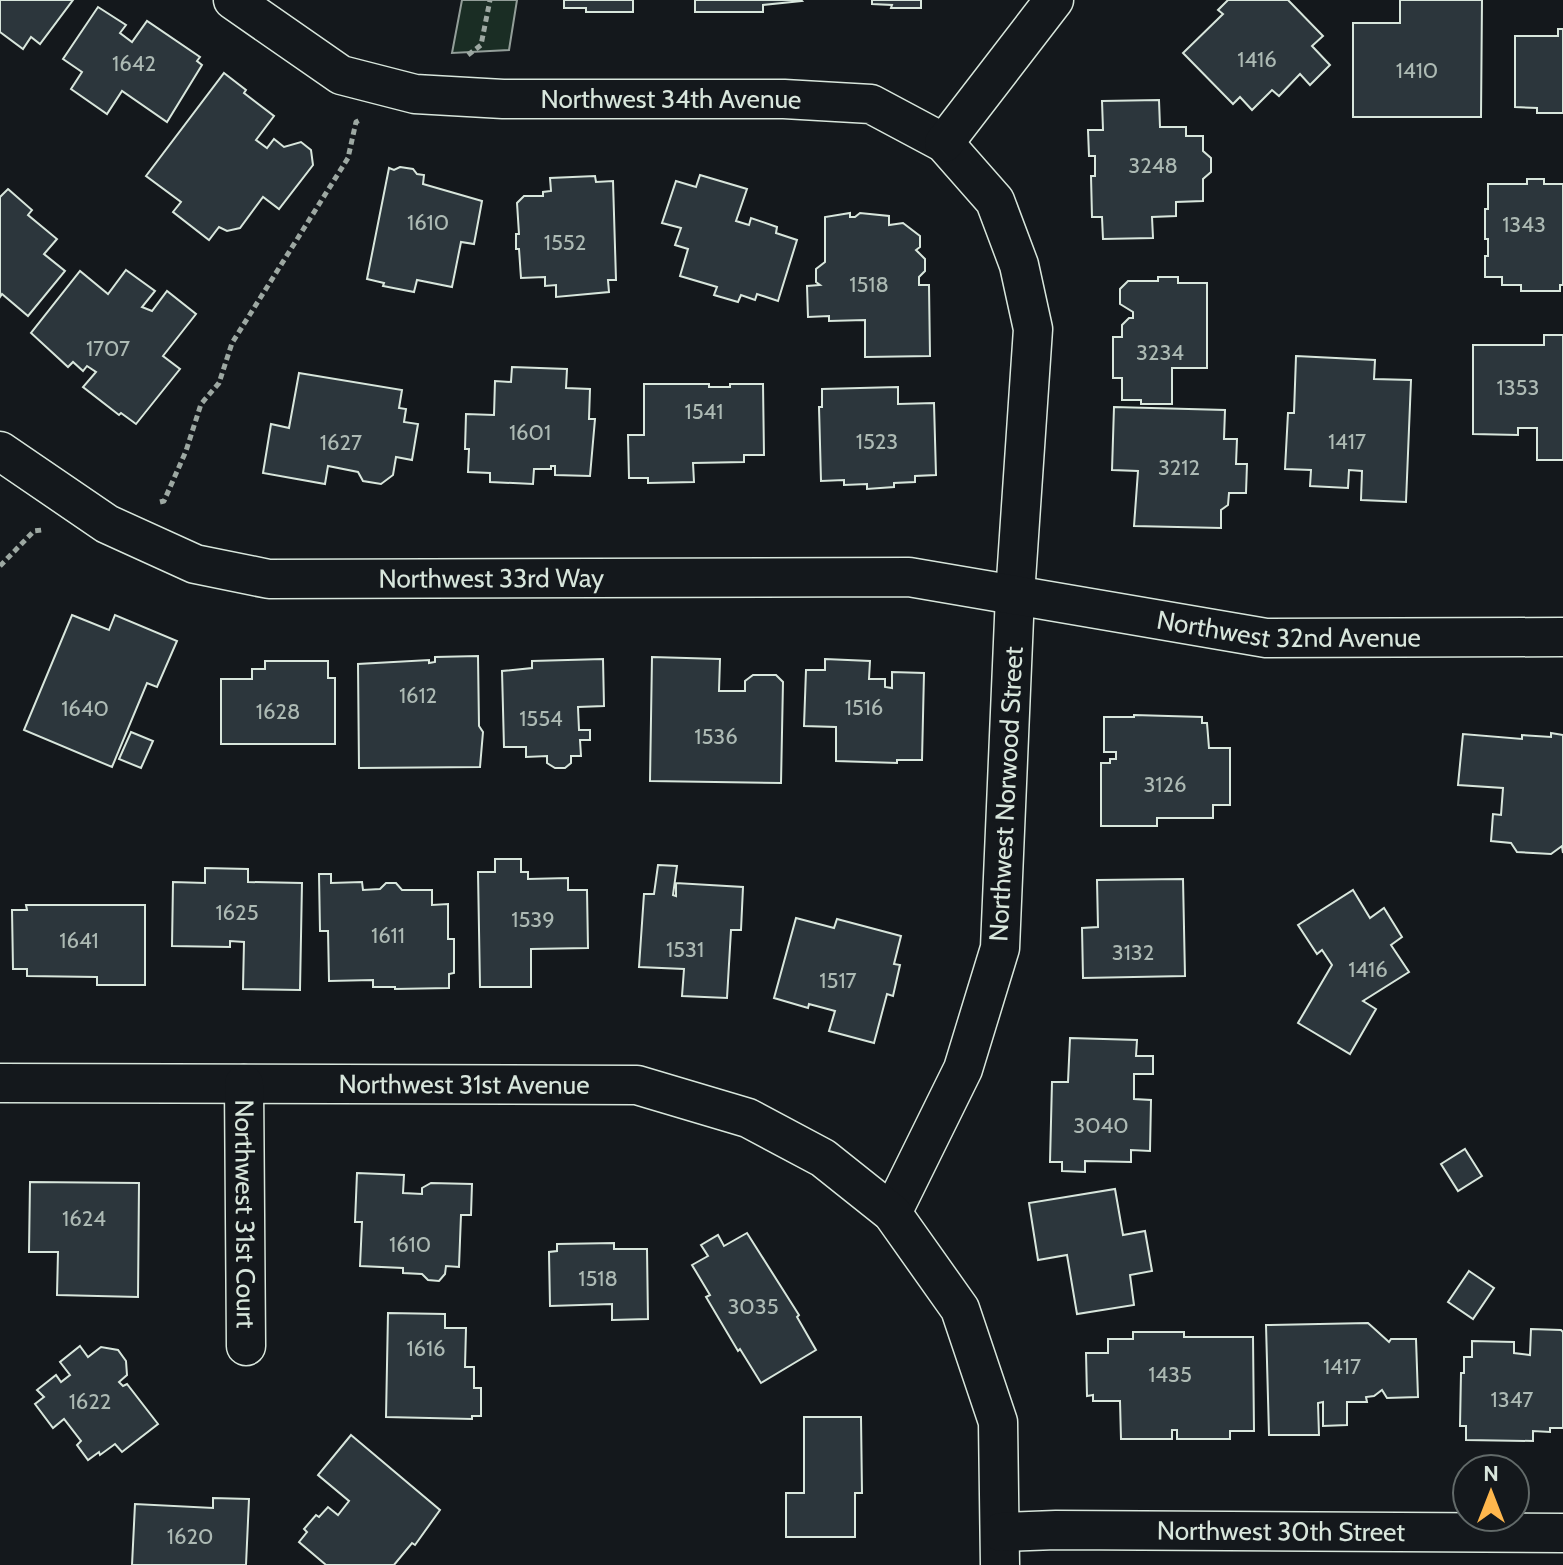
<svg xmlns="http://www.w3.org/2000/svg" width="1563" height="1565" font-family="Cabin,sans-serif">
<style>
.park{fill:#1a2d24;stroke:#939e99;stroke-width:2}
.building{fill:#2c363c;stroke:#d8e6dc;stroke-width:2}
.lines{fill:none;stroke-linecap:round;stroke-linejoin:round}
.minor-casing{stroke:#d8e6dc;stroke-width:41}
.path{stroke:#9da8a2;stroke-width:5;stroke-dasharray:6 4;stroke-linecap:butt}
.minor{stroke:#14181c;stroke-width:38}
.labels{text-anchor:middle;dominant-baseline:central;stroke-width:6;stroke-linejoin:round;paint-order:stroke}
.number-label{font-size:22px;fill:#adbab4}
.street-label{font-size:26px;fill:#d8e6dc;stroke:#14181c}
</style>
<rect width="100%" height="100%" fill="#14181c"/>
<polygon class="park" points="462,0 517,0 509,50 452,53"/>
<g class="building">
<polygon points="0,0 73,0 40,44 31,37 23,49 0,32"/>
<polygon points="564,0 633,0 633,12 586,12 586,8 564,8"/>
<polygon points="695,0 801,0 802,1 763,5 763,12 695,12"/>
<polygon points="872,0 921,0 921,8 891,8 892,5 872,4"/>
<polygon points="1228,0 1288,0 1323,36 1312,46 1330,65 1310,85 1300,74 1279,96 1272,90 1252,110 1240,97 1233,104 1183,53 1223,14 1218,10"/>
<polygon points="1400,0 1482,0 1481,117 1353,117 1353,23 1400,23"/>
<polygon points="98,7 126,25 120,33 132,42 147,21 200,57 197,61 202,65 167,122 122,91 107,114 71,89 82,72 63,59"/>
<polygon points="1558,29 1563,29 1563,113 1537,113 1537,108 1515,107 1515,36 1558,36"/>
<polygon points="224,73 246,90 244,93 274,116 256,140 267,148 274,139 284,147 301,142 311,150 313,165 279,209 263,197 240,228 227,231 219,227 209,240 173,212 181,202 146,176"/>
<polygon points="1159,100 1160,127 1186,127 1186,136 1203,136 1203,151 1211,158 1211,172 1203,179 1203,201 1176,202 1176,216 1152,217 1153,238 1103,239 1102,217 1092,217 1091,176 1095,176 1095,156 1089,156 1088,130 1103,130 1102,101"/>
<polygon points="400,167 413,169 417,174 424,175 423,184 482,201 474,244 461,242 452,287 417,280 414,292 383,286 384,283 367,279 389,168 394,170"/>
<polygon points="700,175 747,189 736,221 749,225 751,218 777,227 776,233 797,240 778,301 757,294 755,300 741,295 738,302 714,295 717,287 680,276 688,249 675,245 681,228 662,223 676,181 696,187"/>
<polygon points="595,176 596,182 613,181 616,280 608,280 609,292 556,297 556,285 545,286 545,277 521,278 519,249 516,249 516,234 519,234 517,203 524,196 543,196 543,192 551,191 550,178"/>
<polygon points="1527,179 1544,179 1544,184 1563,184 1563,285 1560,285 1560,291 1521,291 1521,285 1502,285 1502,277 1485,277 1485,256 1488,256 1488,239 1485,239 1485,209 1488,209 1488,184 1527,184"/>
<polygon points="8,189 32,210 28,215 57,239 44,254 65,271 28,316 2,294 0,297 0,197"/>
<polygon points="850,213 850,217 855,217 860,213 889,216 889,225 903,223 920,236 920,247 916,250 925,259 925,271 919,277 919,285 929,285 930,356 865,357 865,320 829,321 829,316 808,317 807,286 820,285 816,282 816,269 825,262 825,217"/>
<polygon points="126,270 155,291 142,307 152,311 167,291 196,314 163,356 180,369 136,424 121,413 119,415 83,387 96,372 87,366 83,371 73,362 68,367 31,333 80,271 108,294"/>
<polygon points="1158,277 1178,277 1178,283 1207,283 1207,368 1172,368 1172,404 1141,404 1141,400 1122,400 1122,378 1113,378 1113,337 1122,337 1122,325 1129,318 1133,318 1133,312 1120,304 1120,289 1128,281 1158,281"/>
<polygon points="1544,335 1563,335 1563,460 1537,460 1537,428 1518,428 1518,435 1473,434 1473,345 1544,345"/>
<polygon points="1296,356 1375,360 1374,379 1411,380 1406,502 1361,500 1362,471 1349,470 1348,488 1310,486 1311,470 1285,469 1288,413 1294,413"/>
<polygon points="512,367 567,369 566,388 590,389 589,419 595,419 590,476 555,475 555,466 551,466 551,469 534,469 533,484 490,482 490,473 468,472 469,449 465,449 466,414 494,415 495,381 511,382"/>
<polygon points="299,373 402,390 399,408 406,409 404,422 418,424 412,460 396,457 393,475 381,484 363,481 358,472 328,466 325,484 263,473 271,424 289,428"/>
<polygon points="644,384 709,384 709,387 730,387 730,384 763,384 764,455 744,455 744,462 693,463 694,482 648,483 648,478 629,478 628,435 644,435"/>
<polygon points="898,387 898,404 934,403 936,475 915,476 915,482 894,483 894,487 867,489 867,484 844,485 844,480 821,481 819,407 822,407 822,389"/>
<polygon points="1114,407 1225,410 1224,439 1237,439 1236,464 1247,464 1246,493 1229,493 1228,505 1221,510 1221,528 1134,526 1138,471 1112,470"/>
<polygon points="72,615 109,630 115,615 177,641 157,687 147,683 112,767 24,730"/>
<polygon points="478,656 479,726 483,732 480,767 359,768 358,664 429,660 429,663 435,662 435,657"/>
<polygon points="652,657 720,659 719,691 745,691 745,681 753,675 776,675 783,682 781,783 650,781"/>
<polygon points="603,659 604,706 578,707 579,730 590,730 590,740 580,740 581,756 571,756 571,763 565,768 555,768 547,763 547,756 526,757 526,747 504,747 502,671 532,668 532,661"/>
<polygon points="825,659 870,661 869,679 885,679 885,687 892,688 892,672 924,673 922,760 897,760 897,763 836,761 836,727 804,726 806,670 825,670"/>
<polygon points="265,661 328,661 328,678 335,678 335,744 221,744 221,679 252,679 252,669 265,669"/>
<polygon points="1134,715 1202,717 1202,723 1207,723 1209,748 1230,748 1230,805 1213,805 1213,818 1157,818 1157,826 1101,826 1101,763 1110,763 1110,759 1116,759 1116,752 1104,752 1104,717 1134,717"/>
<polygon points="131,732 153,741 141,768 119,759"/>
<polygon points="1551,733 1563,735 1563,853 1562,846 1551,854 1517,852 1511,843 1491,841 1493,814 1501,815 1503,788 1458,785 1463,734 1522,739 1522,735 1551,737"/>
<polygon points="495,859 521,859 521,872 528,872 528,879 568,878 568,890 587,890 588,948 531,949 531,987 480,987 478,872 495,872"/>
<polygon points="658,865 677,866 673,895 676,896 676,883 743,887 741,930 731,930 727,998 682,996 684,969 639,967 644,894 654,894"/>
<polygon points="205,868 248,869 248,882 302,883 300,990 243,989 244,942 230,941 230,947 172,946 173,882 205,883"/>
<polygon points="319,874 331,874 331,883 362,882 363,890 380,889 386,883 396,883 402,890 432,890 432,905 448,904 448,939 454,939 454,973 449,974 449,988 395,989 395,987 373,987 373,980 329,981 328,931 320,931"/>
<polygon points="1183,879 1185,976 1083,978 1082,928 1098,927 1097,880"/>
<polygon points="1353,890 1370,918 1384,908 1402,937 1391,945 1409,972 1363,1001 1376,1009 1350,1054 1298,1023 1332,965 1322,950 1317,954 1298,925"/>
<polygon points="26,905 145,905 145,985 97,985 97,977 27,976 27,969 13,969 12,910 27,910"/>
<polygon points="796,918 834,928 837,919 901,936 894,964 900,965 893,996 887,994 874,1043 829,1031 835,1011 809,1004 808,1008 774,998"/>
<polygon points="1070,1038 1137,1040 1136,1056 1153,1056 1153,1074 1134,1074 1134,1099 1151,1100 1150,1151 1131,1150 1131,1162 1085,1161 1085,1172 1062,1171 1062,1162 1050,1162 1052,1082 1068,1082"/>
<polygon points="1465,1149 1482,1176 1458,1191 1441,1164"/>
<polygon points="357,1173 404,1175 403,1193 422,1194 422,1188 431,1183 472,1184 471,1215 461,1215 459,1267 446,1266 445,1274 439,1281 428,1280 422,1274 403,1273 403,1268 360,1266 362,1222 355,1222"/>
<polygon points="30,1182 139,1183 138,1297 57,1295 58,1252 29,1252"/>
<polygon points="1115,1189 1123,1235 1145,1231 1152,1271 1130,1275 1134,1305 1077,1314 1067,1255 1038,1260 1029,1203"/>
<polygon points="747,1233 799,1315 797,1317 816,1350 761,1383 740,1349 738,1351 706,1297 710,1295 692,1265 708,1256 701,1245 718,1235 724,1246"/>
<polygon points="614,1243 614,1249 647,1249 648,1319 612,1320 612,1304 550,1306 549,1252 557,1251 557,1244"/>
<polygon points="1469,1271 1494,1288 1473,1319 1448,1302"/>
<polygon points="388,1313 445,1314 445,1328 466,1328 465,1367 474,1367 474,1388 481,1388 481,1416 472,1416 472,1419 386,1417"/>
<polygon points="1368,1323 1389,1342 1391,1339 1416,1339 1418,1397 1387,1398 1382,1390 1374,1396 1366,1397 1367,1402 1347,1402 1347,1425 1323,1426 1323,1402 1318,1403 1319,1435 1269,1435 1266,1325"/>
<polygon points="1531,1329 1561,1330 1563,1332 1563,1428 1550,1428 1550,1432 1533,1431 1533,1441 1466,1440 1466,1426 1460,1426 1461,1373 1464,1373 1464,1357 1472,1357 1472,1341 1514,1342 1514,1353 1530,1355"/>
<polygon points="1133,1332 1184,1332 1184,1337 1253,1337 1254,1431 1230,1431 1230,1439 1177,1439 1177,1430 1172,1430 1172,1439 1121,1439 1120,1401 1093,1401 1093,1395 1087,1396 1086,1353 1108,1353 1108,1339 1133,1339"/>
<polygon points="80,1346 88,1357 101,1347 118,1350 126,1361 127,1375 119,1382 123,1386 127,1384 158,1424 122,1452 115,1444 100,1455 99,1452 88,1460 77,1445 81,1441 64,1419 53,1428 35,1404 44,1397 37,1390 56,1375 61,1382 70,1375 60,1362"/>
<polygon points="804,1417 861,1417 862,1493 855,1493 855,1537 786,1537 786,1493 804,1493"/>
<polygon points="351,1435 440,1510 415,1545 412,1543 394,1565 326,1565 299,1542 307,1532 304,1529 316,1515 319,1517 328,1507 338,1515 349,1501 318,1475"/>
<polygon points="213,1498 249,1499 246,1565 132,1565 135,1504 213,1508"/>
</g>
<g class="lines">
<defs>
<g id="minor">
<path id="s1" d="M233,0L341,75L415,94L503,99H784L871,104L944,143L995,201L1019,265L1033,329L1015,595L1000,948L963,1069L892,1213"/>
<polyline points="944,143 1054,0"/>
<path id="s2" d="M0,451L107,524L195,564L269,579L909,577L1266,638L1563,637"/>
<path id="s3" d="M0,1083L637,1085L748,1118L823,1158L892,1213L960,1309L998,1422L1000,1565"/>
<path id="s4" d="M244,1084L246,1346"/>
<path id="s5" d="M1001,1532L1056,1530L1563,1533"/>
</g>
</defs>
<use href="#minor" class="minor-casing"/>
<g class="path">
<polyline points="468,55 481,45 490,0"/>
<polyline points="160,502 164,501 186,451 201,404 219,383 232,343 348,158 356,122 360,120"/>
<polyline points="0,566 34,531 42,530"/>
</g>
<use href="#minor" class="minor"/>
</g>
<g class="labels">
<g class="number-label">
<text x="1257" y="59">1416</text>
<text x="134" y="63">1642</text>
<text x="1417" y="70">1410</text>
<text x="1153" y="165">3248</text>
<text x="428" y="222">1610</text>
<text x="1524" y="224">1343</text>
<text x="565" y="242">1552</text>
<text x="869" y="284">1518</text>
<text x="108" y="348">1707</text>
<text x="1160" y="352">3234</text>
<text x="1518" y="387">1353</text>
<text x="704" y="411">1541</text>
<text x="530" y="432">1601</text>
<text x="877" y="441">1523</text>
<text x="1347" y="441">1417</text>
<text x="341" y="442">1627</text>
<text x="1179" y="467">3212</text>
<text x="418" y="695">1612</text>
<text x="864" y="707">1516</text>
<text x="85" y="708">1640</text>
<text x="278" y="711">1628</text>
<text x="541" y="718">1554</text>
<text x="716" y="736">1536</text>
<text x="1165" y="784">3126</text>
<text x="237" y="912">1625</text>
<text x="533" y="919">1539</text>
<text x="388" y="935">1611</text>
<text x="79" y="940">1641</text>
<text x="685" y="949">1531</text>
<text x="1133" y="952">3132</text>
<text x="1368" y="969">1416</text>
<text x="838" y="980">1517</text>
<text x="1101" y="1125">3040</text>
<text x="84" y="1218">1624</text>
<text x="410" y="1244">1610</text>
<text x="598" y="1278">1518</text>
<text x="753" y="1306">3035</text>
<text x="426" y="1348">1616</text>
<text x="1342" y="1366">1417</text>
<text x="1170" y="1374">1435</text>
<text x="1512" y="1399">1347</text>
<text x="90" y="1401">1622</text>
<text x="190" y="1536">1620</text>
</g>
<g class="street-label">
<text stroke="none"><textPath href="#s1" startOffset="464">Northwest 34th Avenue</textPath></text>
<text stroke="none"><textPath href="#s2" startOffset="524">Northwest 33rd Way</textPath></text>
<text stroke="none"><textPath href="#s2" startOffset="1326">Northwest 32nd Avenue</textPath></text>
<text transform="translate(1006 794) rotate(-87)">Northwest Norwood Street</text>
<text stroke="none"><textPath href="#s3" startOffset="464">Northwest 31st Avenue</textPath></text>
<text stroke="none"><textPath href="#s4" startOffset="130">Northwest 31st Court</textPath></text>
<text stroke="none"><textPath href="#s5" startOffset="280">Northwest 30th Street</textPath></text>
</g>
</g>
<g transform="translate(1491 1493)"><circle r="38" fill="#14181c" stroke="#626a69" stroke-width="2"/>
<path d="M0-6L14 30L0 20L-14 30Z" fill="#ffb74d"/>
<text y="-12" font-size="22" font-weight="bold" text-anchor="middle" fill="#d8e6dc">N</text>
</g>
</svg>
